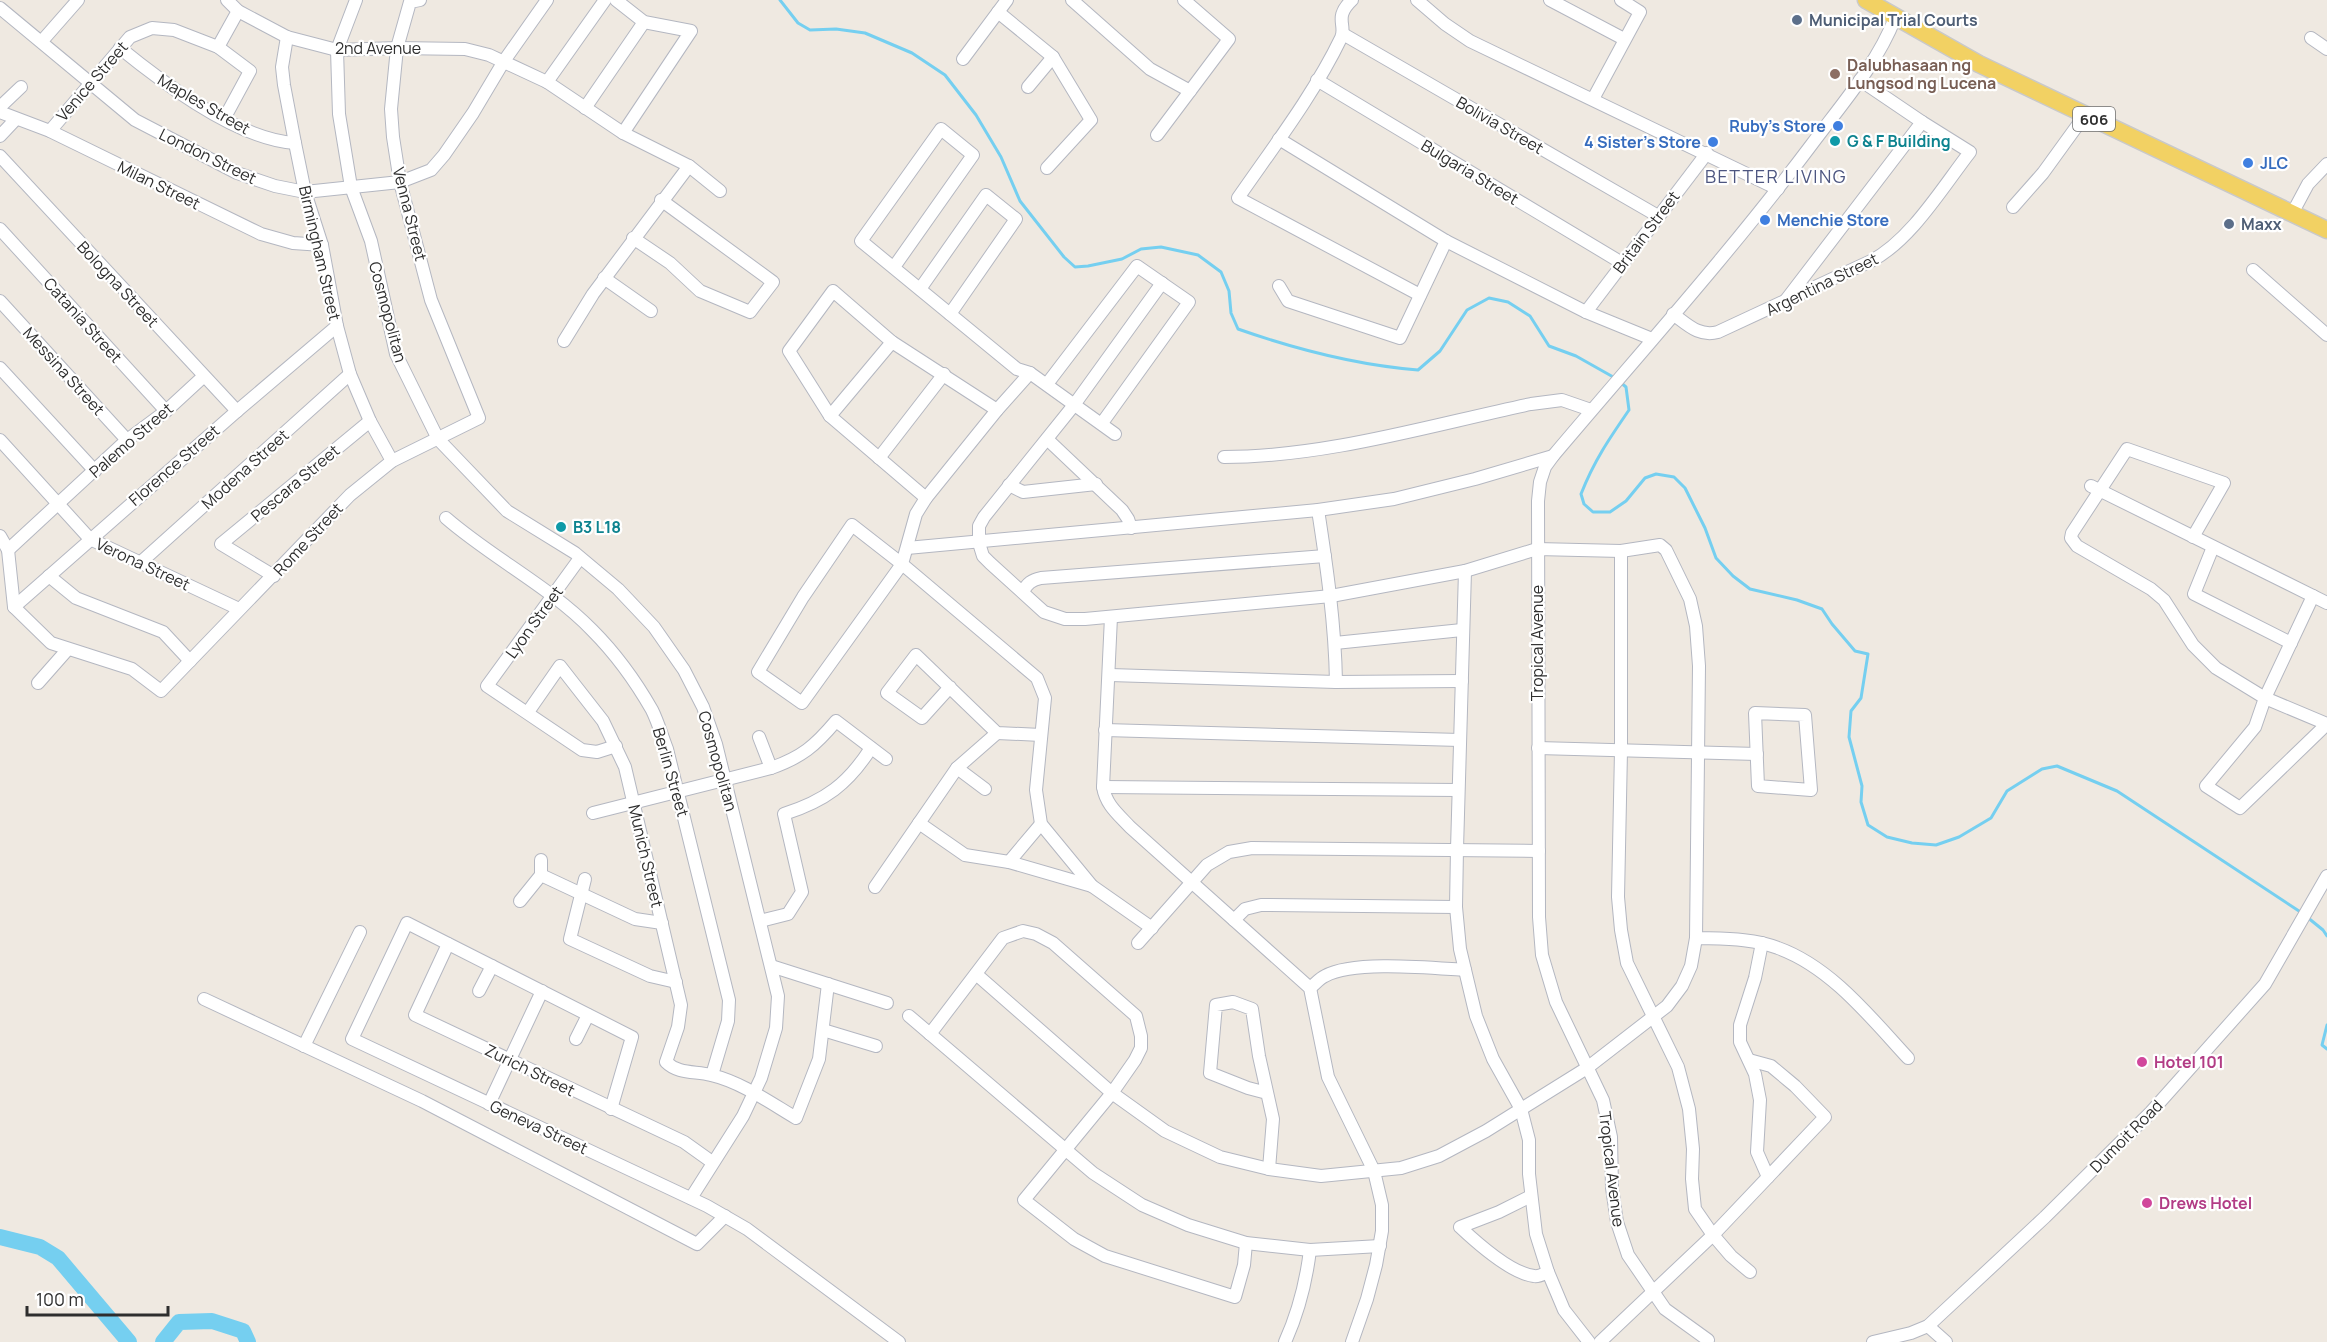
<svg xmlns="http://www.w3.org/2000/svg" width="2327" height="1342" font-family="Manrope,sans-serif">
<style>
.lines{fill:none;stroke-linecap:round;stroke-linejoin:round}
.stream{stroke:#75cff0;stroke-width:3}
.river{stroke:#75cff0;stroke-width:16}
.minor-casing{stroke:#b4b7c1;stroke-width:14}
.major-casing{stroke:#c9c9c9;stroke-width:19}
.minor{stroke:#fff;stroke-width:12}
.major{stroke:#f2d163;stroke-width:16}
.service-dot{fill:#5c6f8a;stroke:#fff;stroke-width:2}
.education-dot{fill:#8d6e63;stroke:#fff;stroke-width:2}
.shop-dot{fill:#3f7fe0;stroke:#fff;stroke-width:2}
.culture-dot{fill:#0f9aa8;stroke:#fff;stroke-width:2}
.hotel-dot{fill:#d1479c;stroke:#fff;stroke-width:2}
.labels{text-anchor:middle;dominant-baseline:central;stroke-width:4.5;stroke-linejoin:round;paint-order:stroke}
.shield{fill:#fff;stroke:#6d6d6d;stroke-width:1.5}
.shield-label{font-size:15px;font-weight:bold;fill:#2e2e2e}
.service-label{font-size:16px;font-weight:bold;fill:#4e5e75;stroke:#fff;text-anchor:start}
.street-label{font-size:16px;fill:#2e2e2e;stroke:#fff}
.education-label{font-size:16px;font-weight:bold;fill:#785e54;stroke:#fff;text-anchor:start}
.shop-label{font-size:16px;font-weight:bold;fill:#366cbe;stroke:#fff;text-anchor:end}
.culture-label{font-size:16px;font-weight:bold;fill:#0d838f;stroke:#fff;text-anchor:start}
.hotel-label{font-size:16px;font-weight:bold;fill:#b23c85;stroke:#fff;text-anchor:start}
.neighbourhood-label{font-size:18px;letter-spacing:1.5px;fill:#4d5680;stroke:#fff}
</style>
<rect width="100%" height="100%" fill="#efe9e1"/>
<g class="lines">
<g class="stream">
<path d="M780,0L798,23L810,30L836,29L865,33L912,53L945,75L976,115L1001,157L1020,201L1064,257L1075,267L1088,266L1122,259L1141,249L1161,247L1198,255L1221,272L1229,291L1231,313L1238,329C1295,349 1356,365 1418,370L1440,351L1467,310L1489,298L1508,302L1530,316L1549,346L1576,356L1615,378"/>
<path d="M1620,382L1626,387L1629,410C1609,439 1594,461 1581,494L1584,504L1593,512H1610L1626,501L1645,478L1656,474L1674,477L1685,488L1705,528L1716,558L1733,576L1750,589L1797,600L1822,609L1832,624L1855,651L1868,654L1861,698L1851,711L1849,737L1862,786L1861,802L1868,825L1887,837L1912,843L1936,845L1959,837L1991,818L2007,791L2042,769L2057,766L2117,791L2302,913"/>
<polyline points="2307,917 2323,930 2327,936"/>
<polyline points="2327,1025 2322,1045 2327,1049"/>
</g>
<g class="river">
<polyline points="0,1237 40,1247 58,1258 129,1342"/>
<polyline points="163,1342 179,1322 212,1321 243,1331 248,1342"/>
</g>
<defs>
<g id="minor">
<polyline points="227,0 238,11 287,37 337,50 397,48 465,49 489,55 547,82 623,133 689,166 593,294 564,341"/>
<polyline points="356,0 337,50 339,114 351,187 371,241 396,354 438,439 507,511 575,553 618,589 654,627 684,670 703,707 716,744 778,996 776,1028 761,1078 743,1116 691,1198"/>
<polyline points="616,0 644,22 691,31 623,133"/>
<polyline points="1072,0 1150,69 1190,91"/>
<path d="M1352,0C1333,18 1347,25 1341,38C1314,94 1274,146 1238,198L1420,295"/>
<polyline points="1417,0 1445,24 1470,41 1778,189"/>
<polyline points="1550,0 1624,39"/>
<polyline points="0,8 135,120 237,173 275,186 305,192 400,182 431,170 444,155 473,113 504,61 547,0"/>
<polyline points="998,12 1053,57 1091,120 1047,168"/>
<polyline points="1343,34 1658,216"/>
<polyline points="287,37 282,67 284,85 295,143 305,192 322,245 337,326 350,374 370,421 392,461"/>
<polyline points="2311,38 2327,49"/>
<polyline points="42,41 78,0"/>
<polyline points="218,47 238,11"/>
<path d="M120,48C163,83 239,140 295,143"/>
<polyline points="963,59 1007,0"/>
<polyline points="1317,80 1622,263"/>
<polyline points="547,82 605,0"/>
<polyline points="1028,87 1053,57"/>
<polyline points="1593,99 1640,12 1621,0"/>
<polyline points="0,107 21,87"/>
<polyline points="585,108 644,22"/>
<polyline points="0,112 50,131 261,234 293,243 322,245"/>
<polyline points="50,131 130,37 152,28 174,30 218,47 250,71 224,119"/>
<polyline points="1157,135 1229,39 1184,0"/>
<polyline points="0,136 16,119"/>
<polyline points="1279,139 1446,241 1586,312 1652,339"/>
<polyline points="0,156 237,411"/>
<polyline points="689,166 720,191"/>
<polyline points="2013,207 2043,173 2085,115"/>
<polyline points="2293,212 2308,184 2327,164"/>
<polyline points="0,229 166,411"/>
<polyline points="633,238 670,263 700,291 750,312 773,282 661,200"/>
<polyline points="894,267 973,155 941,129 861,241 1017,369 1030,373 1115,434"/>
<polyline points="2253,270 2327,335"/>
<polyline points="604,278 651,311"/>
<polyline points="1279,286 1288,301 1400,338 1446,241"/>
<polyline points="920,289 986,195 1016,219 950,314"/>
<polyline points="1786,300 1922,122"/>
<polyline points="0,301 127,440"/>
<polyline points="1586,312 1707,153"/>
<path d="M1673,314C1688,325 1699,337 1718,332L1871,261C1911,240 1942,188 1970,152L1922,122L1860,80"/>
<polyline points="0,368 95,471"/>
<polyline points="1030,373 997,410 926,498 916,514 902,564 802,703 758,672 803,597 852,525 902,564 1037,678 1045,698 1036,790 1041,824 1092,886 1152,928"/>
<polyline points="1047,384 1137,266 1189,302 1102,423"/>
<polyline points="830,416 892,342"/>
<polyline points="1047,439 1122,510 1128,519 1131,528"/>
<polyline points="0,440 90,539 239,609"/>
<path d="M1224,457C1326,457 1431,425 1531,404L1562,400L1591,410"/>
<polyline points="879,458 944,374"/>
<polyline points="1009,485 1023,492 1096,484"/>
<polyline points="2091,486 2327,603"/>
<polyline points="926,498 830,416 789,351 833,291 892,342 997,410"/>
<path d="M1318,510C1327,568 1335,624 1336,682"/>
<path d="M446,518C492,558 549,586 592,630C615,653 636,682 652,710C658,722 662,736 667,749L729,1000L728,1021L712,1075"/>
<polyline points="0,536 8,550 14,607 51,643 132,669 161,691 350,495 392,461 479,418 431,300 400,182 393,137 391,109 397,48 410,2 420,0"/>
<polyline points="2193,537 2224,483 2127,449 2072,533 2071,538 2077,546 2151,589 2164,600 2193,645 2216,668 2265,698 2327,724"/>
<polyline points="2213,547 2194,594 2291,643"/>
<polyline points="907,548 1318,510 1394,499 1475,479 1553,456"/>
<polyline points="8,550 127,440 166,411 204,376"/>
<polyline points="1621,551 1621,751 1618,897 1621,930 1627,963 1678,1067 1689,1109 1693,1149 1692,1179 1695,1209 1713,1235 1731,1256 1750,1272"/>
<polyline points="580,558 487,686 582,750 597,752 616,746"/>
<polyline points="140,563 350,374"/>
<polyline points="1465,571 1457,849 1456,907 1460,949 1476,1016 1493,1059 1521,1109 1529,1140 1529,1174 1536,1234 1548,1272 1564,1310 1589,1342"/>
<polyline points="49,576 76,598 163,632 190,661"/>
<polyline points="274,576 221,544 370,421"/>
<path d="M1023,592C1027,583 1032,580 1041,578L1325,556"/>
<polyline points="2313,596 2265,698 2255,727 2206,786 2240,808 2327,724"/>
<polyline points="14,607 237,411 337,326"/>
<path d="M1111,617L1103,787C1106,805 1118,814 1130,827L1310,988L1328,1077L1374,1171L1382,1205V1231L1376,1265L1367,1299L1352,1342"/>
<polyline points="1335,643 1462,630"/>
<polyline points="1110,675 1336,682 1462,681"/>
<polyline points="38,683 68,649"/>
<polyline points="950,687 922,718 887,693 916,655 997,733 1041,735"/>
<path d="M528,712L560,666L603,721L625,767L681,1005L678,1027L666,1062C678,1074 695,1071 711,1075C741,1082 769,1102 796,1118L819,1059L828,984"/>
<polygon points="1755,713 1805,715 1811,790 1758,786"/>
<polyline points="1105,730 1460,740"/>
<polyline points="759,737 771,768"/>
<polyline points="1538,748 1757,754"/>
<polyline points="957,768 985,789"/>
<polyline points="1103,787 1458,790"/>
<path d="M593,813L771,768C802,757 815,746 836,721L886,759"/>
<polyline points="919,823 965,855 1009,862 1092,886"/>
<polyline points="1009,862 1041,824"/>
<polyline points="541,875 541,860"/>
<polyline points="585,879 570,939 650,976 676,982"/>
<polyline points="875,887 957,768 997,733"/>
<polyline points="520,901 541,875 635,919 662,923"/>
<polyline points="1234,920 1245,909 1261,905 1456,907"/>
<path d="M760,921L788,914L802,892L784,814C825,801 848,784 871,748"/>
<path d="M1696,938C1724,939 1752,938 1778,948C1831,967 1871,1018 1908,1058"/>
<polyline points="1138,943 1207,865 1229,852 1252,848 1539,851"/>
<polyline points="1762,943 1755,978 1740,1025 1740,1042 1755,1074 1760,1100 1757,1152 1768,1177"/>
<polyline points="448,944 415,1015 684,1142 712,1162"/>
<polyline points="771,966 887,1003"/>
<polyline points="976,974 1112,1093 1165,1131 1220,1157 1269,1169 1321,1176 1401,1168 1439,1156 1486,1131 1587,1068 1667,1006 1682,986 1691,966 1696,938 1699,666 1696,626 1690,599 1666,550 1660,545 1621,551 1537,549 1465,571 1331,596 1085,619 1065,619 1044,612 990,563 983,556 979,543 979,526 984,517 1074,405 1162,283"/>
<path d="M1310,988C1315,984 1320,978 1325,976C1353,960 1432,968 1465,970"/>
<polyline points="479,991 492,966"/>
<polyline points="204,999 422,1101 697,1244 725,1216"/>
<polyline points="909,1016 1093,1173 1142,1205 1188,1225 1246,1243 1310,1250 1380,1246"/>
<polyline points="823,1030 876,1046"/>
<polyline points="930,1034 1003,938 1023,931 1036,934 1053,943 1136,1016 1141,1036 1141,1048 1135,1060 1112,1093 1024,1200 1074,1239 1105,1256 1235,1297 1244,1265 1246,1243"/>
<polyline points="576,1039 588,1015"/>
<polyline points="304,1046 360,932"/>
<polyline points="1267,1093 1248,1088 1210,1073 1216,1005 1233,1002 1252,1009 1259,1056 1273,1119 1269,1169"/>
<polyline points="489,1104 542,991"/>
<polyline points="611,1109 632,1037 407,923 352,1039 707,1206 747,1229 899,1342"/>
<path d="M1531,1196L1499,1212L1460,1227C1477,1243 1510,1273 1534,1276C1539,1277 1543,1274 1548,1272"/>
<polyline points="1928,1326 1946,1342"/>
<path d="M1708,1340L1665,1309L1628,1255L1617,1222L1612,1188L1611,1137L1603,1100L1556,1002L1542,955L1539,917L1538,501L1540,482L1545,467L1553,456C1640,353 1731,252 1812,144C1842,104 1877,64 1895,18"/>
<path d="M1285,1342C1299,1311 1306,1283 1310,1250"/>
<polyline points="1600,1342 1713,1235 1825,1117 1795,1086 1771,1066 1749,1060"/>
<polyline points="1873,1342 1911,1333 1928,1326 2045,1217 2151,1112 2265,984 2327,876"/>
</g>
<polyline id="major" points="1866,0 1979,64 2327,230"/>
</defs>
<use href="#minor" class="minor-casing"/>
<use href="#major" class="major-casing"/>
<use href="#minor" class="minor"/>
<use href="#major" class="major"/>
</g>
<g class="service-dot">
<circle cx="1797" cy="20" r="6"/>
<circle cx="2229" cy="224" r="6"/>
</g>
<circle class="education-dot" cx="1835" cy="74" r="6"/>
<g class="shop-dot">
<circle cx="1838" cy="126" r="6"/>
<circle cx="1713" cy="142" r="6"/>
<circle cx="2248" cy="163" r="6"/>
<circle cx="1765" cy="220" r="6"/>
</g>
<g class="culture-dot">
<circle cx="1835" cy="141" r="6"/>
<circle cx="561" cy="527" r="6"/>
</g>
<g class="hotel-dot">
<circle cx="2142" cy="1062" r="6"/>
<circle cx="2147" cy="1203" r="6"/>
</g>
<g class="labels">
<rect class="shield" x="2073" y="107" width="42" height="24" rx="4.5"/>
<g class="shield-label">
<text x="2094" y="119">606</text>
</g>
<g class="service-label">
<text x="1809" y="20">Municipal Trial Courts</text>
<text x="2241" y="224">Maxx</text>
</g>
<g class="street-label">
<text x="378" y="48">2nd Avenue</text>
<text transform="translate(92 81) rotate(-49)">Venice Street</text>
<text transform="translate(204 104) rotate(30)">Maples Street</text>
<text transform="translate(1500 125) rotate(30)">Bolivia Street</text>
<text transform="translate(208 156) rotate(26)">London Street</text>
<text transform="translate(1470 172) rotate(31)">Bulgaria Street</text>
<text transform="translate(159 185) rotate(26)">Milan Street</text>
<text transform="translate(410 214) rotate(76)">Venna Street</text>
<text transform="translate(1646 232) rotate(-53)">Britain Street</text>
<text transform="translate(320 253) rotate(77)">Birmingham Street</text>
<text transform="translate(118 284) rotate(47)">Bologna Street</text>
<text transform="translate(1822 284) rotate(-26)">Argentina Street</text>
<text transform="translate(388 312) rotate(75)">Cosmopolitan</text>
<text transform="translate(83 320) rotate(48)">Catania Street</text>
<text transform="translate(64 371) rotate(48)">Messina Street</text>
<text transform="translate(131 440) rotate(-41)">Palemo Street</text>
<text transform="translate(174 465) rotate(-41)">Florence Street</text>
<text transform="translate(245 469) rotate(-42)">Modena Street</text>
<text transform="translate(295 483) rotate(-40)">Pescara Street</text>
<text transform="translate(308 539) rotate(-47)">Rome Street</text>
<text transform="translate(143 564) rotate(25)">Verona Street</text>
<text transform="translate(534 622) rotate(-54)">Lyon Street</text>
<text transform="translate(1537 643) rotate(-90)">Tropical Avenue</text>
<text transform="translate(718 761) rotate(74)">Cosmopolitan</text>
<text transform="translate(671 772) rotate(74)">Berlin Street</text>
<text transform="translate(646 856) rotate(77)">Munich Street</text>
<text transform="translate(530 1070) rotate(26)">Zurich Street</text>
<text transform="translate(539 1127) rotate(25)">Geneva Street</text>
<text transform="translate(2126 1136) rotate(-45)">Dumoit Road</text>
<text transform="translate(1612 1169) rotate(83)">Tropical Avenue</text>
</g>
<g class="education-label">
<text x="1847" y="65">Dalubhasaan ng<tspan x="1847" dy="18">Lungsod ng Lucena</tspan></text>
</g>
<g class="shop-label">
<text x="1826" y="126">Ruby's Store</text>
<text x="1701" y="142">4 Sister's Store</text>
<text x="2260" y="163" text-anchor="start">JLC</text>
<text x="1777" y="220" text-anchor="start">Menchie Store</text>
</g>
<g class="culture-label">
<text x="1847" y="141">G &amp; F Building</text>
<text x="573" y="527">B3 L18</text>
</g>
<g class="hotel-label">
<text x="2154" y="1062">Hotel 101</text>
<text x="2159" y="1203">Drews Hotel</text>
</g>
<g class="neighbourhood-label">
<text x="1776" y="176">BETTER LIVING</text>
</g>
</g>
<path d="M27 1306v9h141v-9" fill="none" stroke="#2e2e2e" stroke-width="3"/>
<text x="36" y="1306" font-size="18" fill="#2e2e2e" stroke="#ffffff" stroke-width="4.5" paint-order="stroke">100 m</text>
</svg>
